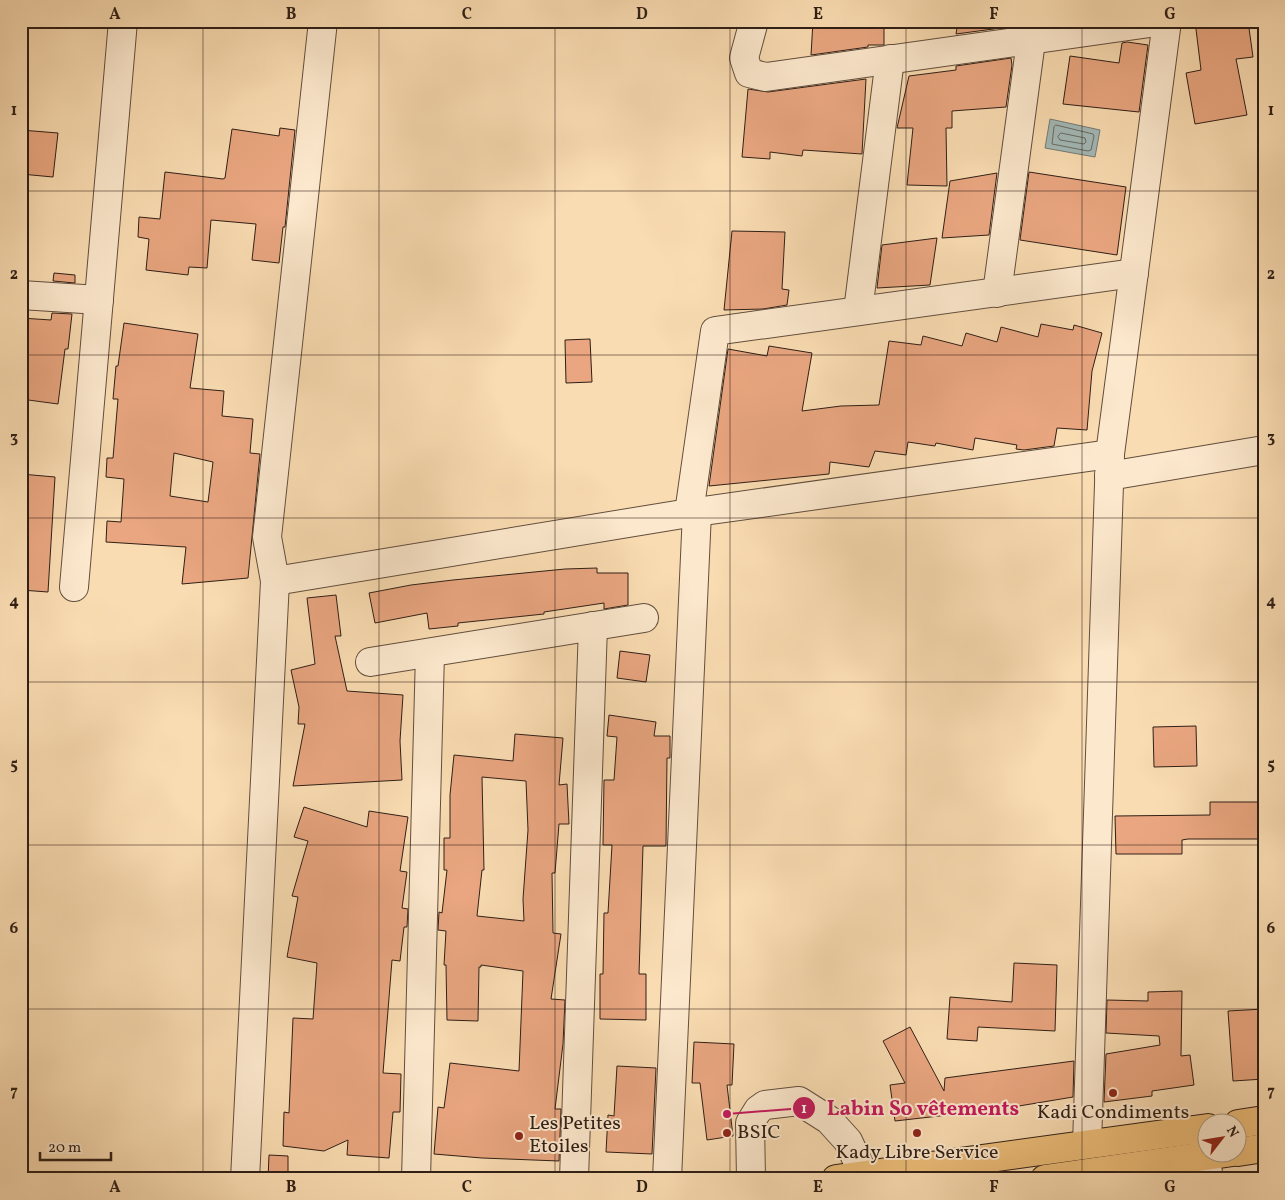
<svg xmlns="http://www.w3.org/2000/svg" width="1285" height="1200" font-family="Vollkorn,serif">
<style>
.water{fill:#a3b9b7;stroke:#757b77}
.lines{fill:none;stroke-linecap:round;stroke-linejoin:round}
.shore{stroke:#696c66;stroke-width:1}
.building{fill:#e9a680;stroke:#2f1f16;fill-rule:evenodd}
.minor-casing{stroke:#624e3d;stroke-width:30}
.highway-casing{stroke:#2f1f16;stroke-width:30}
.minor{stroke:#fce8cd;stroke-width:28}
.highway{stroke:#edbe79;stroke-width:28}
.grid{fill:none;stroke:#2f1f16;stroke-width:1;stroke-opacity:0.55}
.poi-dot{fill:#8f2418;stroke:#fce8cd;stroke-width:2}
.labels{text-anchor:middle;dominant-baseline:central;stroke-width:4;stroke-linejoin:round;paint-order:stroke}
.poi-label{font-size:20px;fill:#2f1f16;stroke:#fce8cd}
.leader{fill:none;stroke:#c2185b;stroke-width:2}
.callout-dot{fill:#c2185b;stroke:#fce8cd;stroke-width:2}
.mark-label{font-size:15px;text-anchor:middle;font-weight:bold;fill:#fff}
.callout-label{font-size:21px;text-anchor:middle;font-weight:bold;fill:#c2185b;stroke:#fce8cd;stroke-width:4;stroke-linejoin:round;paint-order:stroke}
.neatline{fill:none;stroke:#2f1f16;stroke-width:2}
.grid-label{font-size:16px;text-anchor:middle;font-weight:bold;fill:#2f1f16}
</style>
<rect width="100%" height="100%" fill="#fadcb2"/>
<filter id="stains"><feTurbulence type="fractalNoise" baseFrequency=".004" numOctaves="4"/><feColorMatrix values="0 0 0 0 .2 0 0 0 0 .09 0 0 0 0 .02 0 0 0 .5 -.17"/></filter>
<radialGradient id="worn" r=".72"><stop offset=".6" stop-color="#630" stop-opacity="0"/><stop offset="1" stop-color="#630" stop-opacity=".3"/></radialGradient>
<polygon class="water" points="1050,119 1100,130 1095,157 1045,148"/>
<g class="lines">
<g class="shore">
<polygon points="1056,125 1093,134 1094,136 1091,150 1088,151 1052,144 1054,127"/>
<polygon points="1061,133 1085,138 1086,142 1084,144 1060,140 1058,137"/>
</g>
</g>
<g class="building">
<polygon points="813,21 884,21 884,45 868,45 868,47 811,55"/>
<polygon points="958,21 1009,21 1008,27 956,34"/>
<polygon points="1195,21 1248,21 1253,57 1236,59 1247,115 1195,124 1186,73 1201,70"/>
<polygon points="1127,42 1148,45 1139,112 1063,104 1070,56 1119,63 1122,43"/>
<polygon points="1011,58 1012,65 1006,107 952,111 952,128 946,128 947,186 907,185 913,128 897,128 909,76 956,70 956,66"/>
<polygon points="866,79 862,154 803,150 802,156 770,152 770,159 742,157 748,89 768,92"/>
<polygon points="280,128 295,130 285,227 283,227 279,263 252,260 256,224 211,220 207,268 189,267 188,275 146,270 149,239 138,237 139,217 160,219 165,172 223,179 225,178 232,129 279,136"/>
<polygon points="21,130 58,133 53,177 21,174"/>
<polygon points="1029,172 1126,187 1117,255 1020,240"/>
<polygon points="997,173 989,235 942,238 950,181"/>
<polygon points="732,231 785,232 782,289 789,290 787,305 763,309 724,310"/>
<polygon points="937,238 930,285 877,288 882,245"/>
<polygon points="54,273 75,275 75,283 53,281"/>
<polygon points="52,313 72,314 68,349 65,349 58,404 21,399 21,318 51,320"/>
<path d="M124,323L198,334L190,388L224,391L222,416L253,419L250,453L260,454L248,578L182,584L186,547L106,542L107,521L121,522L124,479L106,477L107,458H113L118,399H113L116,366H118ZM174,453L213,462L208,502L170,496Z"/>
<polygon points="1041,324 1073,330 1074,325 1102,333 1092,371 1087,430 1057,428 1054,446 1024,450 1016,449 1017,445 975,438 973,450 936,443 935,446 908,442 906,455 875,451 869,467 830,462 829,474 709,486 728,349 767,356 769,346 812,353 802,411 841,406 879,405 889,341 921,345 923,336 962,346 966,333 997,342 1001,327 1038,337"/>
<polygon points="590,339 592,382 566,383 565,340"/>
<polygon points="21,474 55,477 48,592 21,590"/>
<polygon points="597,568 597,573 628,573 628,605 604,609 604,603 544,612 544,614 458,623 458,626 429,629 427,613 375,623 369,593 411,585 453,580 565,569"/>
<polygon points="336,595 341,636 335,636 347,691 403,695 400,741 402,780 293,786 305,724 298,724 299,707 291,670 315,664 307,598"/>
<polygon points="620,651 650,655 646,682 617,678"/>
<polygon points="609,715 656,722 654,736 670,736 670,758 667,758 666,846 643,846 639,974 646,974 646,1020 600,1019 600,974 603,974 604,913 608,913 612,845 603,845 604,780 614,780 617,737 607,736"/>
<polygon points="1196,726 1197,766 1154,767 1153,727"/>
<path d="M515,734L563,738L559,785L567,784L569,824H559L555,873H552L553,933L561,934L551,999L565,1000L563,1044L555,1109H561L559,1161L482,1158L434,1154L438,1107L444,1108L450,1063L519,1071L523,971L481,965V967H479L478,1021L447,1020L446,965H444L446,931L438,930L439,912L442,913L447,870H444V838H450V795L454,755L513,761ZM482,777L526,781L528,830L523,899L524,921L477,916L482,870H484Z"/>
<polygon points="1210,802 1264,802 1264,839 1188,839 1182,840 1182,854 1116,854 1115,816 1210,815"/>
<polygon points="304,807 367,827 369,811 408,817 400,871 407,872 402,908 408,909 407,927 404,927 400,961 392,960 383,1073 401,1074 400,1112 393,1112 389,1158 347,1155 348,1140 324,1151 283,1146 284,1112 289,1113 293,1018 313,1019 317,963 287,957 298,897 292,896 308,841 294,837"/>
<polygon points="1014,963 1057,965 1055,1031 978,1027 977,1041 947,1039 950,997 1012,1002"/>
<polygon points="1182,991 1181,1056 1190,1055 1194,1085 1152,1091 1152,1096 1104,1102 1106,1054 1160,1045 1159,1036 1106,1033 1107,1000 1148,1001 1148,992"/>
<polygon points="1264,1009 1264,1079 1233,1081 1228,1011"/>
<polygon points="910,1027 944,1091 945,1078 1074,1061 1073,1097 1001,1109 895,1121 890,1085 905,1083 883,1041"/>
<polygon points="694,1042 734,1044 732,1085 727,1085 733,1136 707,1140 700,1083 692,1083"/>
<polygon points="617,1066 656,1068 652,1154 606,1152 608,1115 614,1116"/>
<polygon points="269,1155 288,1156 288,1179 268,1179"/>
</g>
<g class="lines">
<defs>
<g id="minor">
<polyline points="754,21 744,58 749,73 766,77 1164,21"/>
<polyline points="997,293 1031,41"/>
<polyline points="21,295 99,300"/>
<polyline points="858,311 890,59"/>
<polyline points="1109,476 1264,450"/>
<polyline points="689,513 715,331 1134,273"/>
<polyline points="275,581 689,513 1110,454"/>
<polyline points="74,587 123,21"/>
<polyline points="370,662 644,618"/>
<polyline points="1202,1133 1209,1179"/>
<polyline points="1087,1144 1110,454 1167,21"/>
<polyline points="245,1179 275,581 267,537 323,21"/>
<polyline points="416,1179 430,653"/>
<polyline points="574,1179 593,626"/>
<polyline points="667,1179 697,512"/>
<polyline points="751,1179 750,1123 758,1110 765,1105 799,1101 829,1120 848,1141 864,1175"/>
</g>
<g id="highway">
<polyline points="1238,1124 1264,1120"/>
<polyline points="1238,1152 1264,1148"/>
<polyline points="836,1179 1208,1128"/>
<polyline points="1045,1179 1233,1152"/>
</g>
</defs>
<use href="#minor" class="minor-casing"/>
<use href="#highway" class="highway-casing"/>
<use href="#minor" class="minor"/>
<use href="#highway" class="highway"/>
</g>
<path class="grid" d="M203,21V1179M379,21V1179M555,21V1179M730,21V1179M906,21V1179M1082,21V1179M21,191H1264M21,355H1264M21,518H1264M21,682H1264M21,845H1264M21,1009H1264"/>
<g class="poi-dot">
<circle cx="1113" cy="1093" r="5"/>
<circle cx="727" cy="1133" r="5"/>
<circle cx="917" cy="1133" r="5"/>
<circle cx="519" cy="1136" r="5"/>
</g>
<g class="labels">
<g class="poi-label">
<text x="1113" y="1113">Kadi Condiments</text>
<text x="529" y="1124" text-anchor="start">Les Petites<tspan x="529" dy="23">Etoiles</tspan></text>
<text x="737" y="1133" text-anchor="start">BSIC</text>
<text x="917" y="1153">Kady Libre Service</text>
</g>
</g>
<path class="leader" d="M727 1114L804 1108"/>
<g class="callout-dot">
<circle cx="727" cy="1114" r="5"/>
<circle cx="804" cy="1108" r="12"/>
</g>
<g class="mark-label">
<text x="804" y="1113">1</text>
</g>
<g class="callout-label">
<text x="923" y="1115">Labin So vêtements</text>
</g>
<rect width="1285" height="1200" fill="none" stroke="#fadcb2" stroke-width="55"/>
<g transform="translate(1222 1138) rotate(59)"><circle r="24" fill="#fce8cd" stroke="#aa9884"/>
<path d="M0-4L9 19L0 12L-9 19Z" fill="#8f2418"/>
<text y="-8" font-size="14" font-weight="bold" text-anchor="middle" fill="#2f1f16">N</text>
</g>
<path d="M40 1152v8h71v-8" fill="none" stroke="#2f1f16" stroke-width="2.5"/>
<text x="48" y="1152" font-size="15" fill="#2f1f16" stroke="#fce8cd" stroke-width="4" paint-order="stroke">20 m</text>
<rect x="28" y="28" width="1230" height="1144" class="neatline"/>
<g class="grid-label">
<text x="115" y="19">A</text>
<text x="291" y="19">B</text>
<text x="467" y="19">C</text>
<text x="642" y="19">D</text>
<text x="818" y="19">E</text>
<text x="994" y="19">F</text>
<text x="1170" y="19">G</text>
<text x="14" y="115">1</text>
<text x="1271" y="115">1</text>
<text x="14" y="279">2</text>
<text x="1271" y="279">2</text>
<text x="14" y="442">3</text>
<text x="1271" y="442">3</text>
<text x="14" y="606">4</text>
<text x="1271" y="606">4</text>
<text x="14" y="769">5</text>
<text x="1271" y="769">5</text>
<text x="14" y="933">6</text>
<text x="1271" y="933">6</text>
<text x="14" y="1096">7</text>
<text x="1271" y="1096">7</text>
<text x="115" y="1192">A</text>
<text x="291" y="1192">B</text>
<text x="467" y="1192">C</text>
<text x="642" y="1192">D</text>
<text x="818" y="1192">E</text>
<text x="994" y="1192">F</text>
<text x="1170" y="1192">G</text>
</g>
<rect width="100%" height="100%" filter="url(#stains)"/>
<rect width="100%" height="100%" fill="url(#worn)"/>
</svg>
